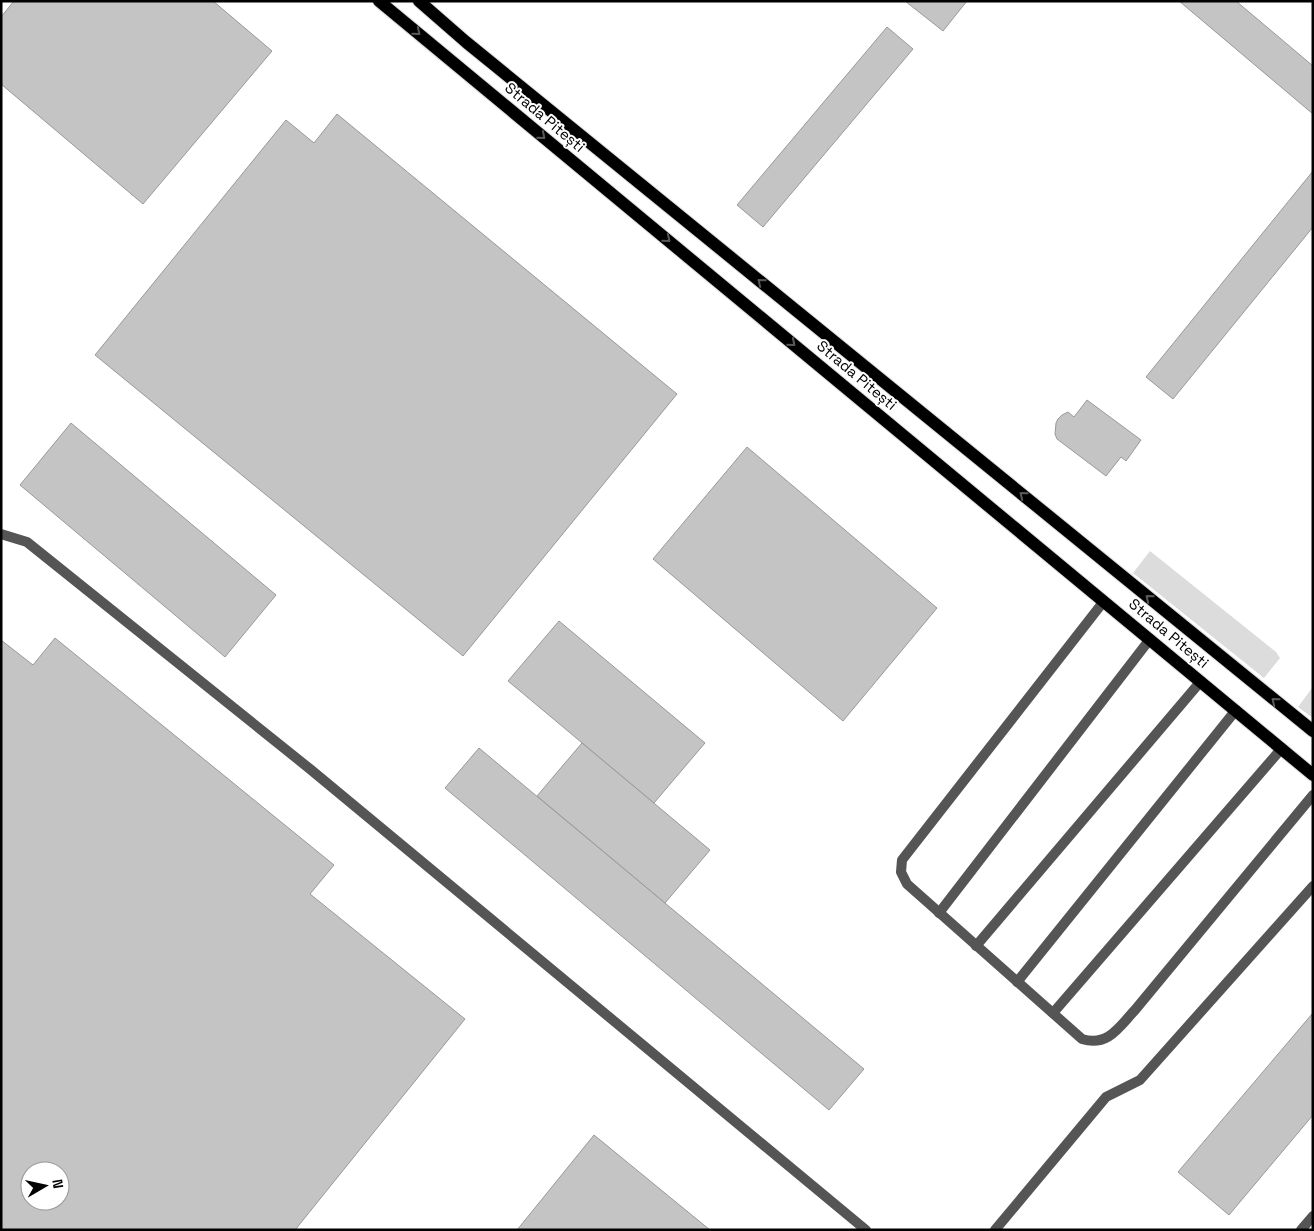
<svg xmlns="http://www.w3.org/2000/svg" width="1314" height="1231" font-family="'Space Grotesk',sans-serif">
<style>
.green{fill:#dcdcdc}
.building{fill:#c4c4c4;stroke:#999;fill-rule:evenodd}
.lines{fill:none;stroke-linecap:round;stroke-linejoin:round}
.primary-casing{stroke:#dbdbdb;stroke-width:14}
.service{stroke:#555;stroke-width:10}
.primary{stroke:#000;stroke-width:12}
.oneway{stroke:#595959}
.labels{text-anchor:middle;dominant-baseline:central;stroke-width:4;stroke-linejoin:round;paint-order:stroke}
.street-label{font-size:15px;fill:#000;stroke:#fff}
</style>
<rect width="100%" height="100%" fill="#fff"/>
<g class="green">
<polygon points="1150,551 1276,652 1280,658 1264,678 1133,573"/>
<polygon points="1312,688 1313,689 1313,718 1298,707"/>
</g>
<g class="building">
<polygon points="14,1 213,1 272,51 143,204 1,84 1,17"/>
<polygon points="905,1 967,1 943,31"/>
<polygon points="1179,1 1236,1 1313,66 1313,114"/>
<polygon points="887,27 913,49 763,227 737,205"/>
<polygon points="337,114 677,394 463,656 95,355 286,120 314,143"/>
<polygon points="1313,171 1313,227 1173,399 1146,377"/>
<polygon points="1087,400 1141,440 1126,461 1121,457 1106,476 1057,439 1055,434 1056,423 1058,419 1062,415 1068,412 1074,417"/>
<polygon points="71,423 276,595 225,657 20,485"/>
<polygon points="747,447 937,608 843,721 653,559"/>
<polygon points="559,621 705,743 654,803 508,681"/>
<path d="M55,638L334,865L310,894L465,1019L295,1230H1V640L33,665ZM30,1171H60V1201H30Z"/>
<polygon points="582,743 710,850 665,903 537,796"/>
<polygon points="479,748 864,1069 829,1110 445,788"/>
<polygon points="1312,1014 1313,1115 1229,1215 1178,1172"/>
<polygon points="594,1135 710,1230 517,1230"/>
</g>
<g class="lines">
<defs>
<g id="primary">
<polyline points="379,1 1313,775"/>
<polyline points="419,1 466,42 1313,731"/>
</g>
</defs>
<use href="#primary" class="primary-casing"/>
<g class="service">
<polyline points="1,534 27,542 310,769 866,1230"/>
<path d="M1104,601L902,860L901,872L907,884L1082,1039C1108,1047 1119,1027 1135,1010L1313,795"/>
<polyline points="939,913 1150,639"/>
<polyline points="976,946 1201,681"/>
<polyline points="1017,982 1236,710"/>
<polyline points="1053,1013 1282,748"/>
<polyline points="995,1230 1106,1097 1140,1080 1313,886"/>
<polyline points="1301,1230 1313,1216"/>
</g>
<use href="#primary" class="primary"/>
</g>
<defs><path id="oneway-chevron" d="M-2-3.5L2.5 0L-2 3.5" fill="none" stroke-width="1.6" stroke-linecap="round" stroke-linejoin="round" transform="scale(1.25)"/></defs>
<g class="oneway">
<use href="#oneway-chevron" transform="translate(417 32) rotate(39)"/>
<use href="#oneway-chevron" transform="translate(542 136) rotate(40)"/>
<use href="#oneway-chevron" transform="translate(667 239) rotate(40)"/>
<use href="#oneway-chevron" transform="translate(761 282) rotate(-141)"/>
<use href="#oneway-chevron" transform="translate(792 343) rotate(40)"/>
<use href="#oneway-chevron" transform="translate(1023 495) rotate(-141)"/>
<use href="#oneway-chevron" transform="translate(1149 598) rotate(-141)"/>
<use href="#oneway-chevron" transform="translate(1275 701) rotate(-141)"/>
</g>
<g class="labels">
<g class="street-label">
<text transform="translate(545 117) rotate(40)">Strada Pitești</text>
<text transform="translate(857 375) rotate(40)">Strada Pitești</text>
<text transform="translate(1169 633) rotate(40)">Strada Pitești</text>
</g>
</g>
<rect width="1314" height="1231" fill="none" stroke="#000000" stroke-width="5"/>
<g transform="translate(45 1186) rotate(81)"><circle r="24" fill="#ffffff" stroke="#999999"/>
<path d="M0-4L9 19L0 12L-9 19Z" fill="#000000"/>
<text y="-8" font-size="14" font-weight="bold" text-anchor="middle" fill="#000000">N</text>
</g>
</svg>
